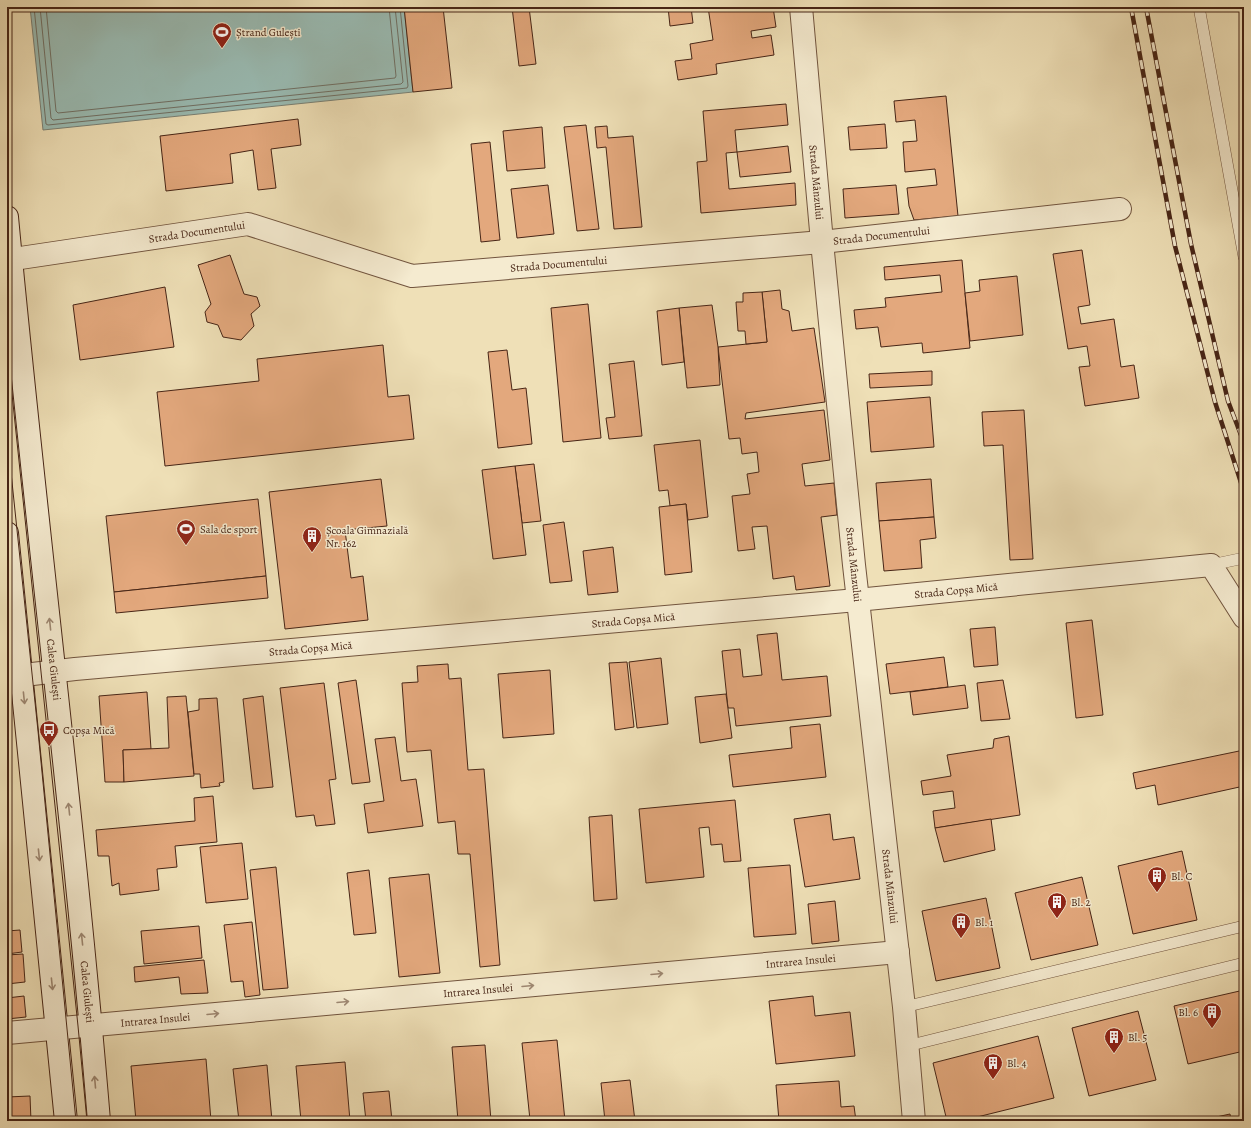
<svg xmlns="http://www.w3.org/2000/svg" width="1251" height="1128" font-family="Alegreya,serif">
<style>
.water{fill:#9abcb4;stroke:#798075}
.lines{fill:none;stroke-linecap:round;stroke-linejoin:round}
.shore{stroke:#707065;stroke-width:1}
.building{fill:#e3a87d;stroke:#472516}
.service-casing{stroke:#71543e;stroke-width:12}
.minor-casing{stroke:#71543e;stroke-width:24}
.secondary-casing{stroke:#472516;stroke-width:24}
.service{stroke:#f5ebd0;stroke-width:11}
.minor{stroke:#f5ebd0;stroke-width:22}
.secondary{stroke:#f5ebd0;stroke-width:22}
.tram{stroke:#472516;stroke-width:1}
.rail-casing{stroke:#472516;stroke-width:4.5}
.rail{stroke:#f5ebd0;stroke-width:3;stroke-dasharray:9;stroke-linecap:butt}
.oneway{stroke:#9e8873}
.labels{text-anchor:middle;dominant-baseline:central;stroke-width:3;stroke-linejoin:round;paint-order:stroke}
.poi-label{font-size:11px;fill:#472516;stroke:#f5ebd0;text-anchor:start}
.street-label{font-size:11px;fill:#472516;stroke:#f5ebd0}
</style>
<rect width="100%" height="100%" fill="#efe0b7"/>
<filter id="stains"><feTurbulence type="fractalNoise" baseFrequency=".005" numOctaves="4"/><feColorMatrix values="0 0 0 0 .2 0 0 0 0 .09 0 0 0 0 .02 0 0 0 .5 -.17"/></filter>
<radialGradient id="worn" r=".72"><stop offset=".6" stop-color="#630" stop-opacity="0"/><stop offset="1" stop-color="#630" stop-opacity=".3"/></radialGradient>
<polygon class="water" points="30,7 404,7 413,92 43,130"/>
<g class="lines">
<g class="shore">
<polyline points="34,7 46,124 48,125 407,88 408,86 400,7"/>
<polyline points="40,7 51,118 53,120 401,84 403,82 395,7"/>
<polyline points="46,7 56,111 58,113 395,78 396,76 389,7"/>
</g>
</g>
<g class="building">
<polygon points="404,7 443,7 452,88 413,92"/>
<polygon points="512,7 529,7 536,64 519,66"/>
<polygon points="668,7 691,7 693,23 670,26"/>
<polygon points="708,7 773,7 776,27 751,31 752,38 771,35 774,55 716,64 717,74 678,80 675,61 692,59 690,44 713,40"/>
<polygon points="1239,7 1244,7 1244,37"/>
<polygon points="946,96 958,216 914,220 909,206 907,188 937,185 935,169 905,172 903,142 917,141 915,120 896,122 894,101"/>
<polygon points="786,104 788,125 735,130 737,152 726,153 729,189 795,183 796,205 701,213 697,162 707,161 703,111"/>
<polygon points="298,119 301,145 271,149 276,188 258,190 253,150 230,154 233,183 166,191 160,136"/>
<polygon points="885,124 887,148 850,150 848,127"/>
<polygon points="586,125 599,229 577,231 564,127"/>
<polygon points="607,126 608,138 633,136 642,227 614,229 606,147 597,148 595,127"/>
<polygon points="542,127 545,168 507,171 503,131"/>
<polygon points="490,142 500,240 481,242 471,144"/>
<polygon points="788,146 791,172 740,177 737,152"/>
<polygon points="548,185 554,234 517,238 511,189"/>
<polygon points="896,185 899,214 845,218 843,189"/>
<polygon points="1082,250 1090,305 1078,307 1081,324 1114,319 1121,367 1134,365 1139,398 1085,406 1079,367 1090,366 1087,346 1068,349 1053,254"/>
<polygon points="230,255 244,294 257,297 260,306 251,314 254,326 241,340 223,337 218,325 207,322 205,312 211,304 198,265"/>
<polygon points="962,260 970,348 923,353 922,343 881,347 878,327 856,329 854,310 886,307 885,298 942,292 940,275 885,280 884,267"/>
<polygon points="1017,276 1023,335 970,341 965,293 980,291 979,280"/>
<polygon points="165,287 174,347 80,360 73,305"/>
<polygon points="780,290 782,309 789,311 792,331 814,328 825,402 746,413 745,419 824,410 830,460 802,464 805,486 834,483 837,515 821,517 830,586 796,590 794,576 773,579 767,526 752,527 755,549 738,551 732,496 750,494 747,474 759,472 757,452 742,454 740,438 729,439 718,347 767,342 762,292"/>
<polygon points="762,292 767,342 746,344 745,331 738,331 736,302 743,302 743,293"/>
<polygon points="588,304 601,438 563,442 551,308"/>
<polygon points="712,305 718,347 720,385 687,388 679,308"/>
<polygon points="679,308 684,362 662,365 657,311"/>
<polygon points="383,345 388,397 409,395 414,439 165,466 157,392 259,381 257,359"/>
<polygon points="507,350 512,390 526,388 532,444 498,448 488,352"/>
<polygon points="634,361 642,436 609,439 606,418 615,417 609,364"/>
<polygon points="932,371 932,385 870,388 869,374"/>
<polygon points="930,397 934,447 871,452 867,402"/>
<polygon points="1024,410 1033,559 1010,560 1003,445 984,446 982,412"/>
<polygon points="700,440 708,517 688,520 686,504 670,506 668,490 659,491 654,445"/>
<polygon points="534,464 541,521 522,523 515,466"/>
<polygon points="515,466 526,555 493,559 482,470"/>
<polygon points="381,479 387,526 345,530 351,578 363,576 368,620 285,629 269,492"/>
<polygon points="931,479 934,517 879,521 876,483"/>
<polygon points="258,499 266,576 114,592 106,516"/>
<polygon points="686,504 692,572 665,575 659,507"/>
<polygon points="934,517 936,538 920,540 922,568 884,571 879,521"/>
<polygon points="564,522 572,581 550,583 543,525"/>
<polygon points="613,547 618,592 588,595 583,551"/>
<polygon points="266,576 268,598 116,613 114,592"/>
<polygon points="1092,620 1103,715 1076,718 1066,623"/>
<polygon points="995,627 998,665 974,667 970,629"/>
<polygon points="777,633 782,680 827,676 831,716 736,726 734,708 728,708 722,651 740,649 743,677 762,675 757,635"/>
<polygon points="944,657 948,687 890,694 886,664"/>
<polygon points="661,658 668,724 637,728 629,662"/>
<polygon points="627,662 634,727 615,730 609,663"/>
<polygon points="448,664 449,679 461,678 468,770 484,769 500,965 480,967 470,854 458,854 455,821 438,823 431,750 407,752 402,683 418,682 417,666"/>
<polygon points="550,670 554,734 503,738 498,674"/>
<polygon points="356,680 370,782 352,784 338,683"/>
<polygon points="1003,680 1010,719 981,721 977,683"/>
<polygon points="324,683 336,779 329,780 335,824 316,826 314,815 296,817 280,688"/>
<polygon points="965,685 968,708 913,715 910,692"/>
<polygon points="147,692 151,749 123,750 124,782 105,782 99,696"/>
<polygon points="726,694 732,738 700,743 695,697"/>
<polygon points="186,696 194,776 124,782 123,750 169,748 167,697"/>
<polygon points="263,696 273,787 253,789 243,699"/>
<polygon points="217,698 224,782 219,783 220,786 201,788 200,774 194,774 188,712 199,710 199,699"/>
<polygon points="820,724 826,777 733,787 729,755 792,748 790,727"/>
<polygon points="1009,736 1020,815 935,828 933,811 955,808 953,791 923,795 921,781 951,776 947,755 993,748 994,739"/>
<polygon points="395,737 401,781 416,779 423,826 368,833 364,804 384,801 375,739"/>
<polygon points="1244,750 1244,786 1158,805 1155,785 1136,789 1133,773"/>
<polygon points="213,796 217,842 175,846 177,867 157,869 159,890 120,895 119,883 112,886 109,856 98,856 96,830 195,821 194,798"/>
<polygon points="735,800 741,861 724,862 722,844 711,845 709,827 699,828 704,877 646,883 639,809"/>
<polygon points="830,814 833,840 854,837 860,879 805,887 794,819"/>
<polygon points="612,815 617,899 594,901 589,817"/>
<polygon points="991,819 995,850 944,862 935,828"/>
<polygon points="242,843 248,899 206,903 200,847"/>
<polygon points="1182,851 1197,920 1133,934 1118,866"/>
<polygon points="790,865 796,934 754,937 748,868"/>
<polygon points="276,867 288,988 263,990 250,870"/>
<polygon points="369,870 376,933 354,935 347,873"/>
<polygon points="429,874 440,973 399,977 389,878"/>
<polygon points="1082,877 1098,945 1031,960 1015,893"/>
<polygon points="986,898 1000,968 936,981 922,911"/>
<polygon points="835,901 839,941 812,944 808,904"/>
<polygon points="252,922 260,995 245,997 243,981 231,982 224,925"/>
<polygon points="199,926 202,958 144,964 141,931"/>
<polygon points="20,930 22,952 7,954 7,931"/>
<polygon points="23,954 25,982 7,984 7,955"/>
<polygon points="204,960 208,993 181,994 179,977 135,982 134,967"/>
<polygon points="1244,990 1244,1051 1188,1064 1174,1006"/>
<polygon points="24,996 26,1017 7,1019 7,998"/>
<polygon points="813,996 815,1016 850,1012 855,1056 776,1064 769,1001"/>
<polygon points="1138,1011 1156,1080 1089,1096 1072,1028"/>
<polygon points="1038,1036 1054,1098 961,1121 947,1121 933,1063"/>
<polygon points="557,1040 565,1121 535,1121 535,1119 530,1120 522,1043"/>
<polygon points="485,1045 491,1121 458,1121 452,1047"/>
<polygon points="206,1059 211,1121 136,1121 131,1066"/>
<polygon points="345,1062 350,1121 301,1121 296,1066"/>
<polygon points="267,1065 272,1121 239,1121 233,1069"/>
<polygon points="630,1080 635,1121 605,1121 601,1083"/>
<polygon points="839,1081 841,1107 854,1106 856,1121 779,1121 776,1085"/>
<polygon points="389,1091 392,1121 366,1121 363,1093"/>
<polygon points="30,1096 31,1121 7,1121 7,1097"/>
<polygon points="1230,1114 1231,1121 1198,1121"/>
</g>
<g class="lines">
<defs>
<g id="service">
<polyline points="1199,7 1244,257"/>
<polyline points="1211,565 1244,558"/>
<polyline points="904,1007 1244,926"/>
<polyline points="907,1046 1244,963"/>
</g>
<g id="minor">
<path id="s1" d="M801,7L822,242L854,565L904,1007L914,1121"/>
<path id="s2" d="M7,260L248,224L412,276L822,242L1120,209"/>
<path id="s3" d="M7,677L75,669L857,600L1211,565L1244,617"/>
<path id="s4" d="M7,1033L898,952"/>
</g>
<g id="secondary">
<path id="s5" d="M7,217C35,519 74,819 99,1121"/>
<polyline points="7,533 66,1121"/>
</g>
</defs>
<use href="#service" class="service-casing"/>
<use href="#minor" class="minor-casing"/>
<use href="#secondary" class="secondary-casing"/>
<use href="#service" class="service"/>
<use href="#minor" class="minor"/>
<use href="#secondary" class="secondary"/>
<g class="tram">
<polyline points="7,346 78,1026 87,1121"/>
<polyline points="7,434 38,731 76,1121"/>
</g>
<defs>
<g id="rail">
<polyline points="1131,7 1175,246 1215,402 1244,492"/>
<polyline points="1146,7 1191,244 1228,401 1244,443"/>
</g>
</defs>
<use href="#rail" class="rail-casing"/>
<use href="#rail" class="rail"/>
</g>
<defs><path id="oneway-shaft" d="M-6 0H5M1.5-3L5.5 0L1.5 3" fill="none" stroke-width="1.6" stroke-linecap="round" stroke-linejoin="round"/></defs>
<g class="oneway">
<use href="#oneway-shaft" transform="translate(50 624) rotate(-96)"/>
<use href="#oneway-shaft" transform="translate(24 698) rotate(84)"/>
<use href="#oneway-shaft" transform="translate(69 809) rotate(-96)"/>
<use href="#oneway-shaft" transform="translate(39 855) rotate(84)"/>
<use href="#oneway-shaft" transform="translate(82 939) rotate(-96)"/>
<use href="#oneway-shaft" transform="translate(657 974) rotate(-5)"/>
<use href="#oneway-shaft" transform="translate(52 984) rotate(84)"/>
<use href="#oneway-shaft" transform="translate(528 986) rotate(-5)"/>
<use href="#oneway-shaft" transform="translate(343 1002) rotate(-5)"/>
<use href="#oneway-shaft" transform="translate(213 1014) rotate(-5)"/>
<use href="#oneway-shaft" transform="translate(95 1082) rotate(-95)"/>
</g>
<defs>
<symbol id="stadium-pin" viewBox="-11 -11 22 30"><path d="M0 17L-7.5 6A9.5 9.5 0 1 1 7.5 6Z" fill="#8f2418" stroke="#f5ebd0"/><path d="M0-5a6.5 5 0 1 0 0 10a6.5 5 0 1 0 0-10ZM-3.5-1.8h7v3.6h-7Z" fill="#fff"/></symbol>
<symbol id="building-pin" viewBox="-11 -11 22 30"><path d="M0 17L-7.5 6A9.5 9.5 0 1 1 7.5 6Z" fill="#8f2418" stroke="#f5ebd0"/><path d="M-4-6H4V6H1V3H-1V6H-4ZM-2.5-4.3h1.7v1.8h-1.7ZM.8-4.3h1.7v1.8H.8ZM-2.5-1h1.7V.8h-1.7ZM.8-1h1.7V.8H.8Z" fill="#fff"/></symbol>
<symbol id="bus-pin" viewBox="-11 -11 22 30"><path d="M0 17L-7.5 6A9.5 9.5 0 1 1 7.5 6Z" fill="#8f2418" stroke="#f5ebd0"/><path d="M-5-6H5V4H4V6H2V4H-2V6H-4V4H-5ZM-3.5-4V0h7V-4ZM-3.5 1.2v1.5H-2V1.2ZM2 1.2v1.5H3.5V1.2Z" fill="#fff"/></symbol>
</defs>
<g fill-rule="evenodd">
<use href="#stadium-pin" x="211" y="21" width="22" height="30"/>
<use href="#stadium-pin" x="175" y="518" width="22" height="30"/>
<use href="#building-pin" x="301" y="525" width="22" height="30"/>
<use href="#bus-pin" x="38" y="719" width="22" height="30"/>
<use href="#building-pin" x="1146" y="865" width="22" height="30"/>
<use href="#building-pin" x="1046" y="891" width="22" height="30"/>
<use href="#building-pin" x="950" y="911" width="22" height="30"/>
<use href="#building-pin" x="1201" y="1001" width="22" height="30"/>
<use href="#building-pin" x="1103" y="1026" width="22" height="30"/>
<use href="#building-pin" x="982" y="1052" width="22" height="30"/>
</g>
<g class="labels">
<g class="poi-label">
<text x="236" y="32">Ștrand Gulești</text>
<text x="200" y="529">Sala de sport</text>
<text x="326" y="530">Școala Gimnazială<tspan x="326" dy="13">Nr. 162</tspan></text>
<text x="63" y="730">Copșa Mică</text>
<text x="1171" y="876">Bl. C</text>
<text x="1071" y="902">Bl. 2</text>
<text x="975" y="922">Bl. 1</text>
<text x="1198" y="1012" text-anchor="end">Bl. 6</text>
<text x="1128" y="1037">Bl. 5</text>
<text x="1007" y="1063">Bl. 4</text>
</g>
<g class="street-label">
<text stroke="none"><textPath href="#s1" startOffset="176">Strada Mânzului</textPath></text>
<text stroke="none"><textPath href="#s2" startOffset="192">Strada Documentului</textPath></text>
<text stroke="none"><textPath href="#s2" startOffset="887">Strada Documentului</textPath></text>
<text stroke="none"><textPath href="#s2" startOffset="563">Strada Documentului</textPath></text>
<text stroke="none"><textPath href="#s1" startOffset="560">Strada Mânzului</textPath></text>
<text stroke="none"><textPath href="#s3" startOffset="953">Strada Copșa Mică</textPath></text>
<text stroke="none"><textPath href="#s3" startOffset="629">Strada Copșa Mică</textPath></text>
<text stroke="none"><textPath href="#s3" startOffset="305">Strada Copșa Mică</textPath></text>
<text stroke="none"><textPath href="#s5" startOffset="455">Calea Giulești</textPath></text>
<text stroke="none"><textPath href="#s1" startOffset="884">Strada Mânzului</textPath></text>
<text stroke="none"><textPath href="#s4" startOffset="797">Intrarea Insulei</textPath></text>
<text stroke="none"><textPath href="#s4" startOffset="473">Intrarea Insulei</textPath></text>
<text stroke="none"><textPath href="#s5" startOffset="779">Calea Giulești</textPath></text>
<text stroke="none"><textPath href="#s4" startOffset="149">Intrarea Insulei</textPath></text>
</g>
</g>
<rect width="1251" height="1128" fill="none" stroke="#efe0b7" stroke-width="24"/>
<rect x="8" y="8" width="1235" height="1112" fill="none" stroke="#472516" stroke-width="2"/>
<rect x="12" y="12" width="1227" height="1104" fill="none" stroke="#472516"/>
<rect width="100%" height="100%" filter="url(#stains)"/>
<rect width="100%" height="100%" fill="url(#worn)"/>
</svg>
